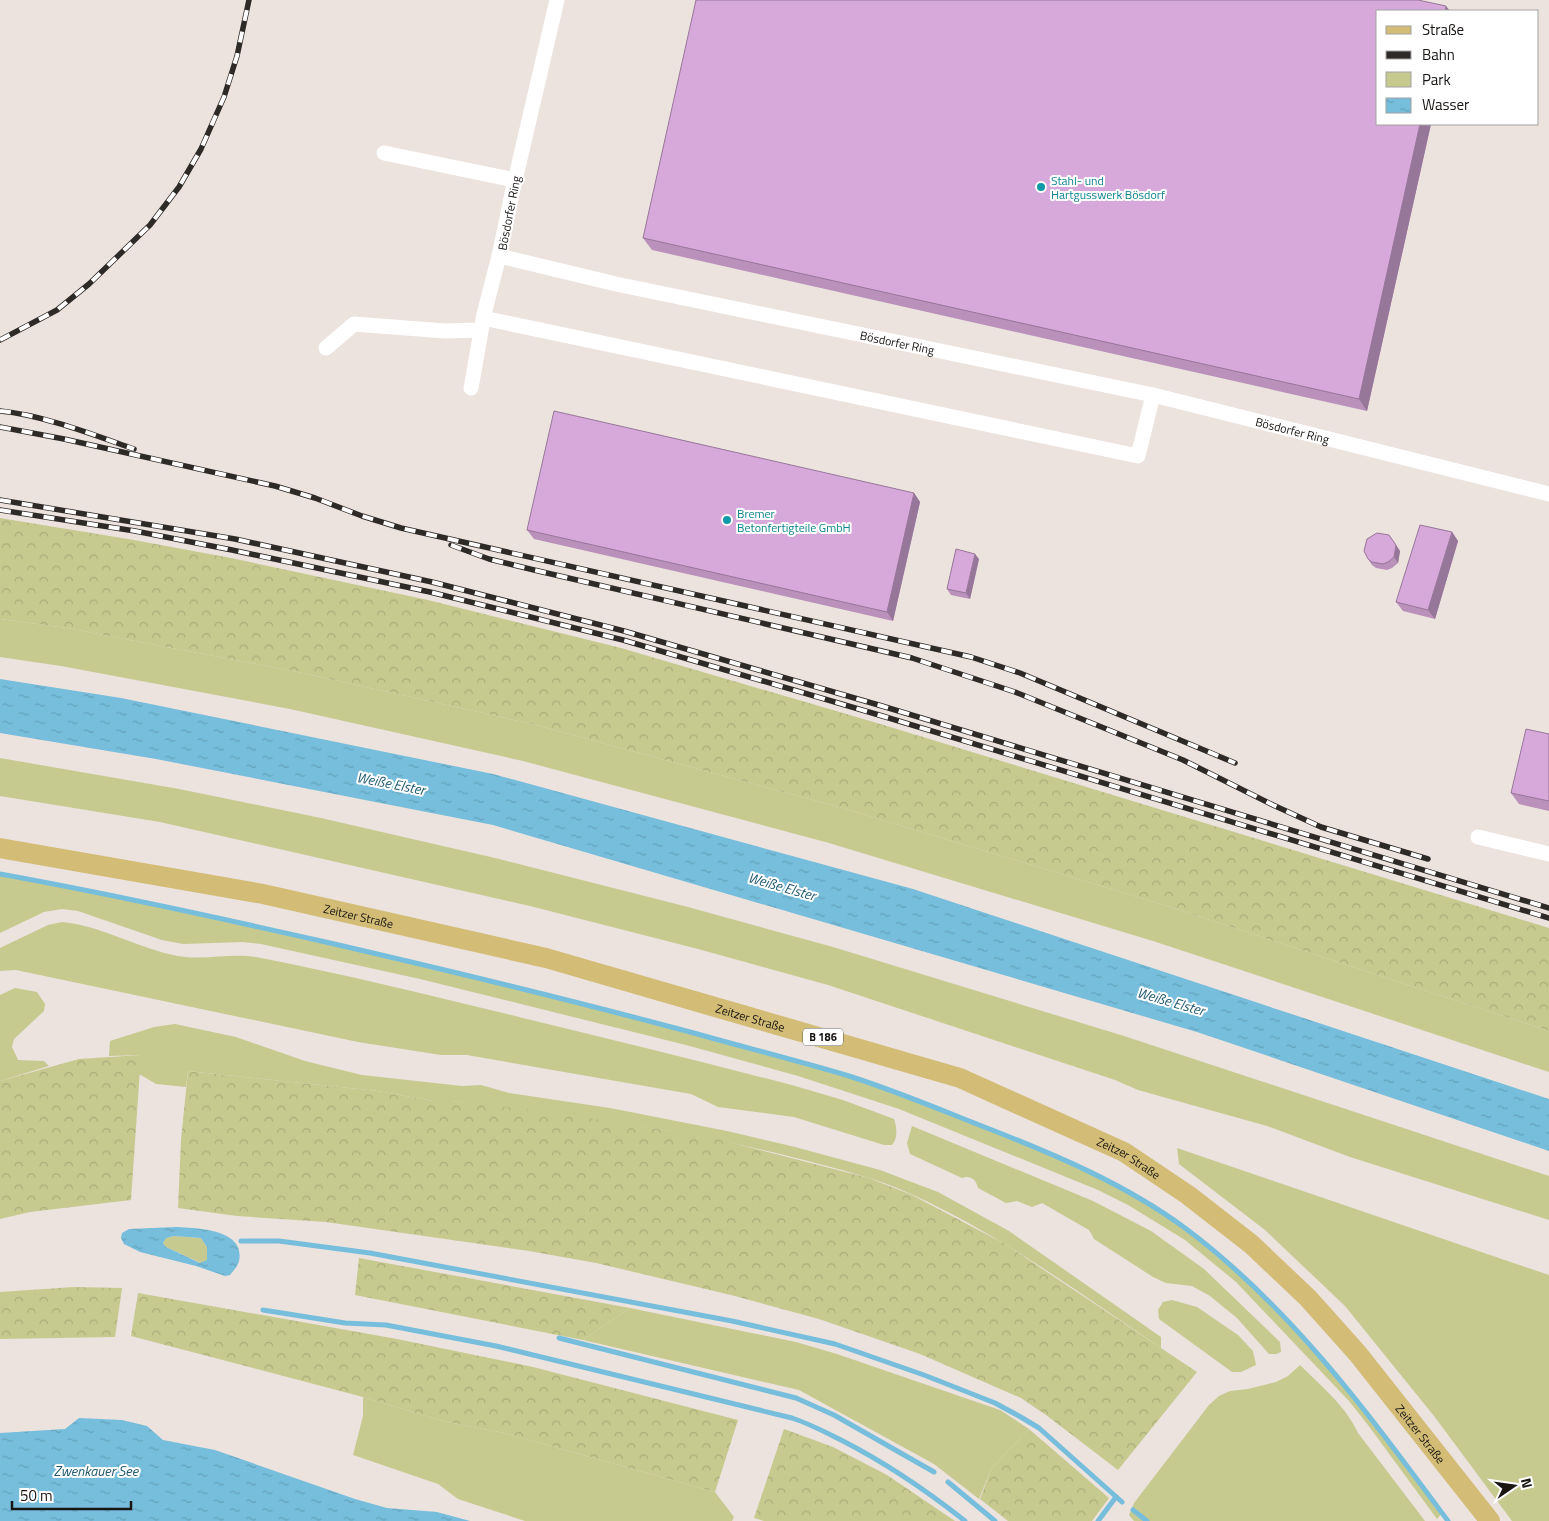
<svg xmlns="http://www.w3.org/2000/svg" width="1549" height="1521" font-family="'Titillium Web',sans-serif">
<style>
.green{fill:#c6ca8f}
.forest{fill:url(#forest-crowns)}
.water{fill:url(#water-ripples);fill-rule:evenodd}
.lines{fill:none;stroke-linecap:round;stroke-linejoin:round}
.stream{stroke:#76bedc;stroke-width:5}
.minor{stroke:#fff;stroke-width:15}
.major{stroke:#d3bc75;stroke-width:20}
.rail-casing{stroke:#2e2a28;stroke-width:5.5}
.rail{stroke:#fff;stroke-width:4;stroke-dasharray:11;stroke-linecap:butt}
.wall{fill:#b991bb}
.shaded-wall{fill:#967699}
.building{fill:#d7a9da;stroke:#967699}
.culture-dot{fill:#0f9aa8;stroke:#fff;stroke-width:2}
.labels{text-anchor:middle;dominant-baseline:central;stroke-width:4;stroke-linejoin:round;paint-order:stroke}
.shield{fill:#fff;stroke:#5d5b5a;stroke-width:1}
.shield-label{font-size:11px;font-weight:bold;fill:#181513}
.culture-label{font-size:12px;fill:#0d838f;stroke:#fff;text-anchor:start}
.street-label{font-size:12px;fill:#181513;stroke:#fff}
.water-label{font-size:14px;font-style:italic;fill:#215a70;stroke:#fff}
</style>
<defs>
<pattern id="forest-crowns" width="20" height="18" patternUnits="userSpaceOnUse" patternTransform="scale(1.25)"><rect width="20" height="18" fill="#c6ca8f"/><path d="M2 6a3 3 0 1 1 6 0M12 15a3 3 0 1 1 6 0" fill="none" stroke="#a9ad7a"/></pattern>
<pattern id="water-ripples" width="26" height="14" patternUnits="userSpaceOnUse" patternTransform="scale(1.25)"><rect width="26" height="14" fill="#76bedc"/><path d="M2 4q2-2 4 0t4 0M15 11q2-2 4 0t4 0" fill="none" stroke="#65a2bc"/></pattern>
</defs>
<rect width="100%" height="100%" fill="#ece2de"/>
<g class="green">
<polygon points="0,619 67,628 298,672 532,724 839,807 1164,905 1549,1031 1549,1072 1153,941 829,843 523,761 290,709 61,666 0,657"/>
<polygon points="0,758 179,789 321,818 495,858 688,907 833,947 1124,1036 1549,1176 1549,1220 1350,1157 1267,1126 1138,1090 1115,1080 828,985 698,949 530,906 160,822 0,796"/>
<path d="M0,874C110,894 219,918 328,943C451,971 573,1000 694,1034C746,1048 800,1060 851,1077C898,1092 944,1111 989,1129C1058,1155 1126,1184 1186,1229C1289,1307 1366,1411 1442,1513L1437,1519L1368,1425L1349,1401L1236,1282L1185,1240L1128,1205L1098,1190L899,1109L798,1076L686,1045L420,979L261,944L243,942L183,944L162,940L78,911L62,909L44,912L0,933Z"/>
<path d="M62,922C103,926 139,949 178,956C206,961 234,952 261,958C349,975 436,997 523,1018C614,1040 704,1062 795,1086L843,1100L894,1119C897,1128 898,1138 892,1145H884L794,1117L718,1107L691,1094L467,1055H441L358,1042L16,970L0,971V948L48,925Z"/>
<polygon points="15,988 37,992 45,1004 44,1011 14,1039 12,1047 18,1060 44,1061 49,1066 0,1081 0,995"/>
<path d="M175,1024L236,1037L305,1061L362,1075L462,1086L481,1085L509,1093L610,1108L727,1131L795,1147L880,1170L938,1192L1009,1231L1161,1337V1348C1081,1294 1001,1235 913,1195C877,1178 838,1169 800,1159C685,1129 569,1116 452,1101H433L378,1091L188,1071L186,1087L156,1084L139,1074L140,1055L109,1056L110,1041L154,1027Z"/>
<path d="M912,1126L1093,1201L1151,1231L1204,1269L1280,1342L1281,1352L1276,1354H1269L1237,1318L1210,1296L1192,1286L1166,1283L1153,1277L1094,1239L1089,1230L1042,1203L1032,1207L1017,1201L1006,1203L978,1188C976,1179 970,1175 962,1178L910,1154L907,1143Z"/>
<polygon points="1177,1148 1549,1275 1549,1521 1512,1521 1434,1416 1345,1306 1265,1230 1179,1164"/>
<polygon points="174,1236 201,1238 207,1247 207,1260 201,1263 166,1247 163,1243 166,1238"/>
<polygon points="1172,1300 1197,1307 1238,1335 1253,1351 1256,1365 1241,1372 1232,1372 1159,1319 1158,1310 1163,1302"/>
<polygon points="630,1308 796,1342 837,1354 1000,1410 1029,1429 991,1469 979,1499 934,1464 799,1390 583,1340"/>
<path d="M1300,1365C1320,1385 1346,1406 1358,1433L1425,1521H1134L1129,1515L1134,1503L1209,1405L1219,1396L1230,1391L1248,1389L1276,1382L1288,1376Z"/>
<polygon points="363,1397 446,1422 504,1433 715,1492 734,1517 732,1521 525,1521 458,1499 438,1484 353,1455 363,1416"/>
</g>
<g class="forest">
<polygon points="0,518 134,540 231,558 428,600 621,648 877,723 1549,928 1549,1031 1164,905 839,807 532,724 298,672 67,628 0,619"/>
<polygon points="141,1055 131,1200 30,1212 0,1219 0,1081 79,1059"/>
<polygon points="188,1071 378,1091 433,1101 452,1101 543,1111 640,1126 717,1139 869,1178 912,1195 1005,1244 1197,1372 1118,1470 1046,1415 1021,1398 920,1354 819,1319 735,1296 596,1263 529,1251 326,1222 237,1216 178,1208 181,1140"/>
<polygon points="359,1258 630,1308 583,1340 355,1295"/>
<polygon points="74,1287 122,1288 115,1337 0,1339 0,1292"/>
<polygon points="138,1293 397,1339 533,1367 738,1420 715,1492 504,1433 446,1422 363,1397 131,1336"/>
<polygon points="784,1429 833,1447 887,1475 955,1521 764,1521 754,1518"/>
<polygon points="1029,1429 1109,1498 1092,1521 1008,1521 980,1499 991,1469"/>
</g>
<g class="water">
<polygon points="0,679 121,698 493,774 913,889 1549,1099 1549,1151 1197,1032 493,825 156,759 0,733"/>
<path d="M176,1227C196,1228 246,1229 239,1261C238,1266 233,1271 230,1275L225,1276L196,1266L140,1252L124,1244L121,1238L122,1233L129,1229ZM174,1236L201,1238L207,1247V1260L200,1263L166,1247L163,1243L166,1238Z"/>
<polygon points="79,1418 122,1420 147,1426 163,1440 215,1450 355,1499 387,1508 437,1512 470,1521 0,1521 0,1433 65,1429"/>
</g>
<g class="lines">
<g class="stream">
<path d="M0,874C111,894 220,918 330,943C451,971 571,1000 690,1032C743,1047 796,1060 849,1076C896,1091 941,1110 987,1128C1056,1155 1125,1184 1185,1228C1291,1307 1370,1416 1448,1521"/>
<polyline points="241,1241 279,1241 370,1253 732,1321 835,1344 924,1375 995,1403 1019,1416 1039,1428 1122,1502"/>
<path d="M263,1310L345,1323L386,1325L496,1346L792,1418C810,1424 825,1432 841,1440C886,1463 926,1490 965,1521"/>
<polyline points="559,1338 796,1398 834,1415 934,1472"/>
<polyline points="948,1482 995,1521"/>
<polyline points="1133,1510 1147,1521"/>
<polyline points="1098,1521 1116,1497"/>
</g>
<g class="minor">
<path id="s1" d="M557,0L513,189L499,256L616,284L1153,395L1549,494"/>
<polyline points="384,153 515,180"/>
<polyline points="499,256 483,318 1138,456 1153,395"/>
<polyline points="326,348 354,324 445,331 481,330"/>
<polyline points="471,388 483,320"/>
<polyline points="1478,837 1549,854"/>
</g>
<path class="major" id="s2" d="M0,848L263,894L546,958L960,1078L1124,1152L1188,1195L1251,1244L1308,1298L1358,1354L1490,1521"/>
<defs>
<g id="rail">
<polyline points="0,340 57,310 89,284 150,225 179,187 201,149 224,97 237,56 249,0"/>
<path d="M0,411C43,415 94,435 134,449"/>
<polyline points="0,427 64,439 275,486 315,498 362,516 401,528 971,657 1020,673 1235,763"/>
<polyline points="0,500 235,539 432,582 624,631 882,706 1549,908"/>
<polyline points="0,510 135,531 232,550 430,592 623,640 879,715 1549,918"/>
<polyline points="451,545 489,559 534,570 912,658 1015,692 1183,760 1273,805 1321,827 1428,859"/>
</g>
</defs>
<use href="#rail" class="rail-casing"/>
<use href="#rail" class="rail"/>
</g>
<g class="wall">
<polygon points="1378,124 1431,124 1367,411 652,250 643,238"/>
<polygon points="914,493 920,502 893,621 534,539 527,530"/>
<polygon points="1452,532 1458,541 1435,619 1403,611 1396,602"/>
<polygon points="1389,535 1400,551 1398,563 1392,568 1387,570 1376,568 1372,565 1368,559"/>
<polygon points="979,559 970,599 951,595 947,589"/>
<polygon points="1549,734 1549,811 1519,804 1511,793"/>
</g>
<g class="shaded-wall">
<polygon points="1446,6 1450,11 1445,11"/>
<polygon points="1420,124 1431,124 1367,411 1359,399"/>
<polygon points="914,493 920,502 893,621 887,612"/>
<polygon points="1452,532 1458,541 1435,619 1428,610"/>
<polygon points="1396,545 1400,551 1398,563 1394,557"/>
<polygon points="975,554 979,559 970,599 966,593"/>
</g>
<g class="building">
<polygon points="696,0 1418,0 1446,6 1445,11 1378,11 1378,124 1420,124 1359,399 643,238"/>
<polygon points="554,411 914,493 887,612 527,530"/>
<polygon points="1420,525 1452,532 1428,610 1396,602"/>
<polygon points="1377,533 1389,535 1396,545 1394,557 1388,562 1383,564 1372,562 1368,559 1364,551 1367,539"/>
<polygon points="956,549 975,554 966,593 947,589"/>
<polygon points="1526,729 1549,734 1549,801 1511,793"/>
</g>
<g class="culture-dot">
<circle cx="1041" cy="187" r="5"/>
<circle cx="727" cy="520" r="5"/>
</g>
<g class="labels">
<rect class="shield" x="803" y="1028.5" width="40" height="17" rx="4"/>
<g class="shield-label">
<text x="823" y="1037">B 186</text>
</g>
<g class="culture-label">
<text x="1051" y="180">Stahl- und<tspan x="1051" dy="14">Hartgusswerk Bösdorf</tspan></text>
<text x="737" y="513">Bremer<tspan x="737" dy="14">Betonfertigteile GmbH</tspan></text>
</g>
<g class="street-label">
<text transform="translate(509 213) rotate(-79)">Bösdorfer Ring</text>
<text stroke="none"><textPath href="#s1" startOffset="670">Bösdorfer Ring</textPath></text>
<text stroke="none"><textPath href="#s1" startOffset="1075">Bösdorfer Ring</textPath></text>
<text stroke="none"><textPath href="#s2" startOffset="365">Zeitzer Straße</textPath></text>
<text stroke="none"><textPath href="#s2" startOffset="770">Zeitzer Straße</textPath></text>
<text stroke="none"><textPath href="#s2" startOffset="1175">Zeitzer Straße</textPath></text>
<text stroke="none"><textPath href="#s2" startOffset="1580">Zeitzer Straße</textPath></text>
</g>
<g class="water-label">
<text transform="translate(391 783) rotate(11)">Weiße Elster</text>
<text transform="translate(782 886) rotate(16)">Weiße Elster</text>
<text transform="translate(1171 1001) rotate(16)">Weiße Elster</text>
<text x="96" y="1470">Zwenkauer See</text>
</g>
</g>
<rect x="1376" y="10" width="162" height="115" fill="#ffffff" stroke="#a3a1a1"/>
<rect x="1386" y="26" width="25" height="8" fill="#d3bc75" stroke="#a3a1a1"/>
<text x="1422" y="35" font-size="15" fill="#181513">Straße</text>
<rect x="1386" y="51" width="25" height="8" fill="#2e2a28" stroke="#a3a1a1"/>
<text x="1422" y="60" font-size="15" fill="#181513">Bahn</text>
<rect x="1386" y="72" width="25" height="15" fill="#c6ca8f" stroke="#a3a1a1"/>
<text x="1422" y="85" font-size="15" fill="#181513">Park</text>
<rect x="1386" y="98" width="25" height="15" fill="url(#water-ripples)" stroke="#a3a1a1"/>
<text x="1422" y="110" font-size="15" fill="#181513">Wasser</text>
<g transform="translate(1514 1486) rotate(77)" stroke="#ffffff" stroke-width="4" paint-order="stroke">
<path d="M0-4L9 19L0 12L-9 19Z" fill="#181513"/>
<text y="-8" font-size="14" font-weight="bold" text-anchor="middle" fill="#181513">N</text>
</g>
<path d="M12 1501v8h119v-8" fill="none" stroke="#181513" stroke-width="2.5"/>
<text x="20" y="1501" font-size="15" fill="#181513" stroke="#ffffff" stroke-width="4" paint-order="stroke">50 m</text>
</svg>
